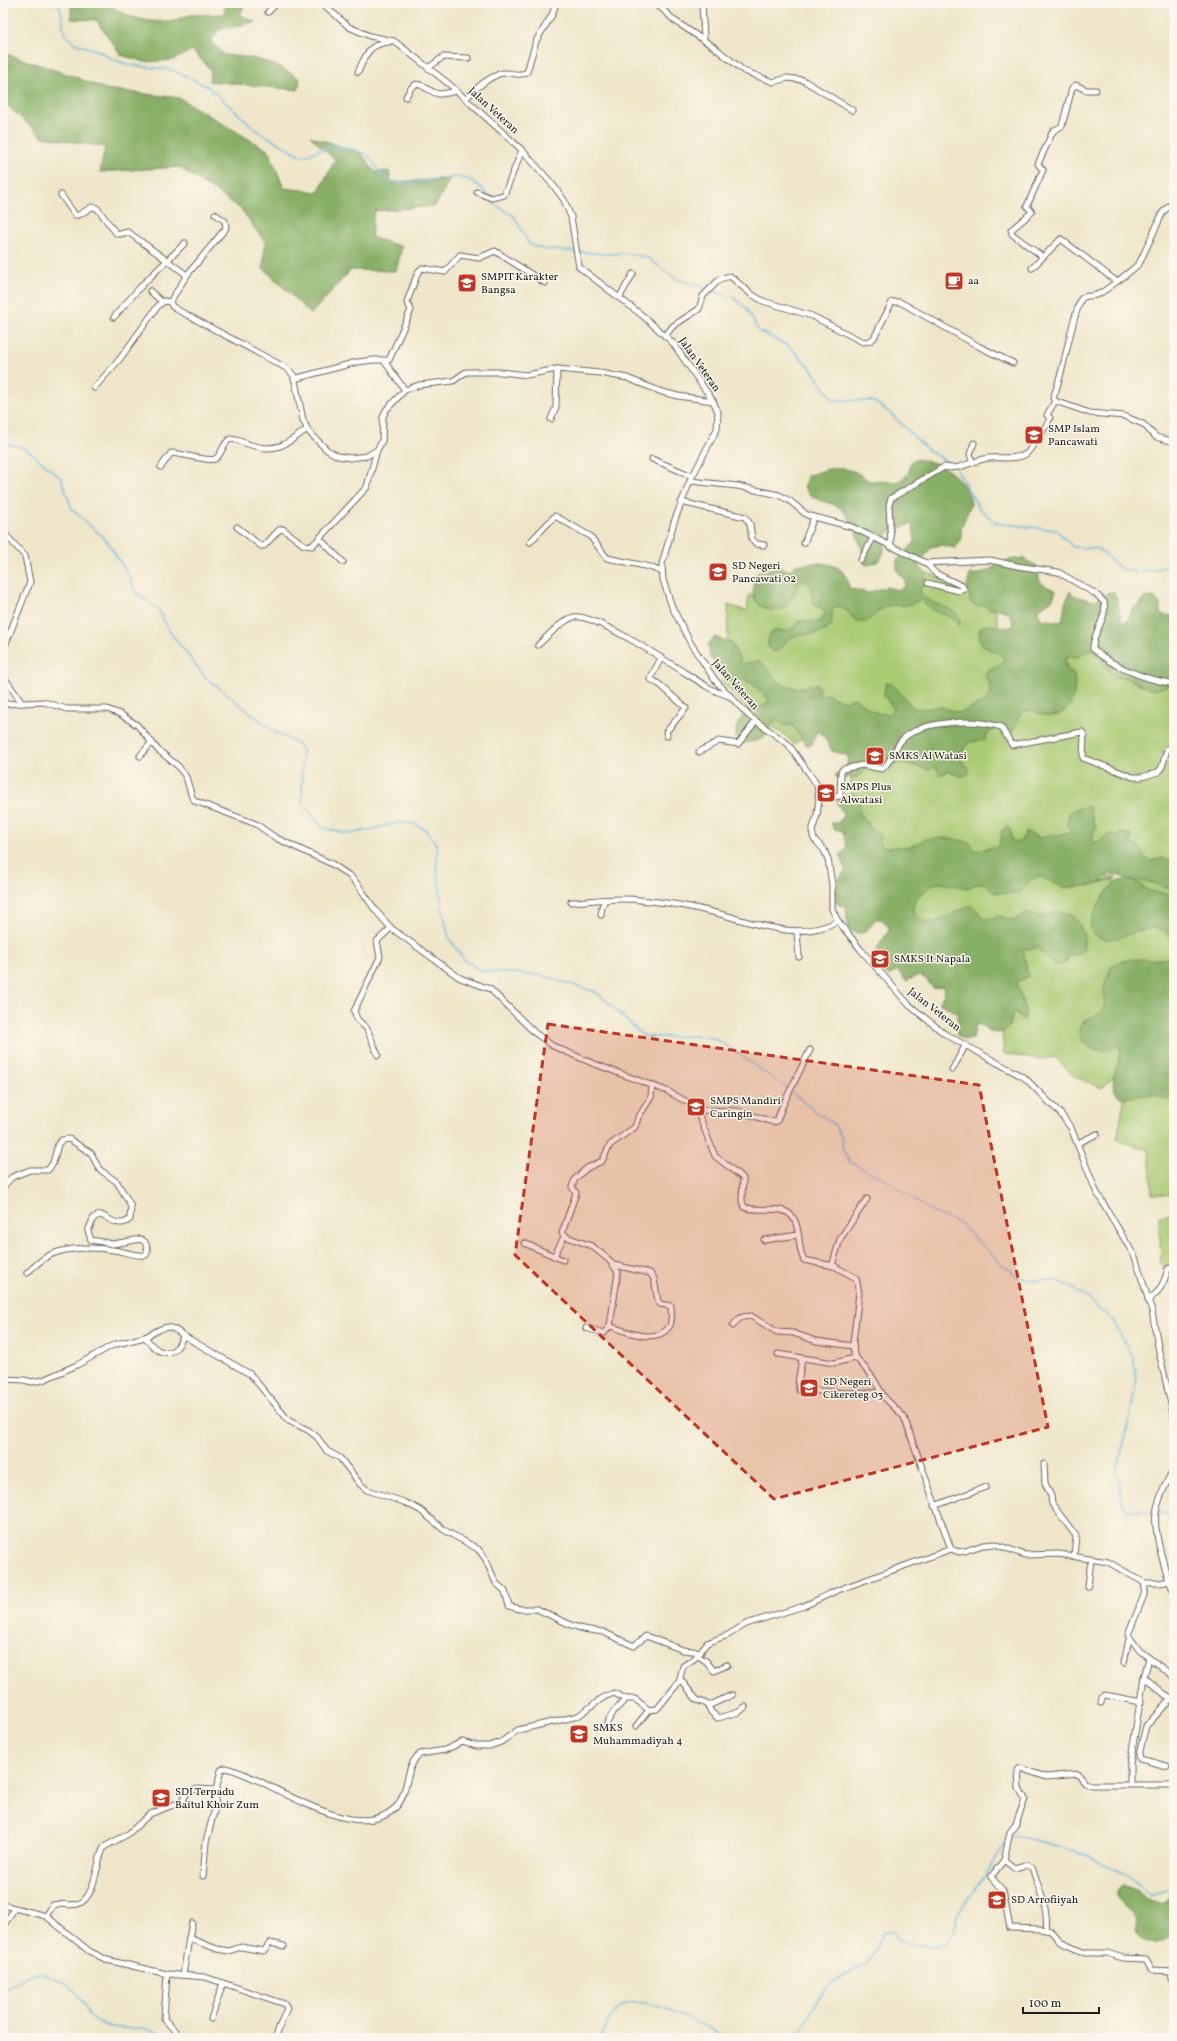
<svg xmlns="http://www.w3.org/2000/svg" width="1177" height="2041" font-family="Vollkorn,serif">
<style>
.green{fill:#aacb73;stroke:#637448}
.forest{fill:#87af65;stroke:#526640}
.lines{fill:none;stroke-linecap:round;stroke-linejoin:round}
.stream{stroke:#67b7e2;stroke-width:1.5}
.street-casing{stroke:#666359;stroke-width:7}
.street{stroke:#fff;stroke-width:5}
.marked{fill:#c8321e;fill-opacity:0.2;stroke:#c8321e;stroke-width:3;stroke-dasharray:8 5;stroke-linejoin:round}
.labels{text-anchor:middle;dominant-baseline:central;stroke-width:3;stroke-linejoin:round;paint-order:stroke}
.street-label{font-size:11px;fill:#1c1c1c;stroke:#fbf7ec}
.poi-label{font-size:11px;fill:#1c1c1c;stroke:#fbf7ec;text-anchor:start}
</style>
<rect width="100%" height="100%" fill="#fbf7ec"/>
<filter id="ink" filterUnits="userSpaceOnUse"><feTurbulence type="fractalNoise" baseFrequency=".025" numOctaves="2"/><feDisplacementMap in="SourceGraphic" scale="8" xChannelSelector="R" yChannelSelector="G"/><feConvolveMatrix kernelMatrix="1 2 1 2 8 2 1 2 1" color-interpolation-filters="sRGB"/></filter>
<filter id="wash" filterUnits="userSpaceOnUse"><feTurbulence type="fractalNoise" baseFrequency=".012" numOctaves="4" result="noise"/><feDisplacementMap in="SourceGraphic" scale="16" xChannelSelector="R" yChannelSelector="G"/><feGaussianBlur stdDeviation="0.9" result="paint"/><feColorMatrix in="noise" values="0 0 0 0 0 0 0 0 0 0 0 0 0 0 0 0 0 1.4 0 .05"/><feComposite in="paint" operator="in"/></filter>
<g filter="url(#wash)">
<rect width="100%" height="100%" fill="#efe6c9"/>
<g class="green">
<polygon points="806,571 833,598 908,598 922,571 993,597 1012,693 963,721 906,727 817,707 803,738 794,744 785,735 759,720 722,682 727,665 728,605 747,611 749,595 777,597"/>
<polygon points="1085,641 1174,671 1174,871 978,855 874,851 850,805 852,755 934,751 1060,649"/>
<polygon points="1026,874 1116,877 1106,913 1170,927 1174,939 1174,956 1124,1039 1126,1066 1102,1088 1075,1077 1055,1057 1040,1059 1004,1054 1001,1019 946,928 909,924 903,901 933,876"/>
<polygon points="1131,875 1174,881 1174,902 1131,886"/>
<polygon points="1174,968 1174,1019 1162,976"/>
<polygon points="1174,1083 1174,1195 1152,1194 1149,1150 1117,1140 1126,1088"/>
<polygon points="1174,1214 1174,1282 1161,1263 1159,1216"/>
</g>
<g class="forest">
<path d="M71,3H108L117,10L131,17L150,21L170,22L190,15L224,14L226,3H245L240,15L256,22L219,30L211,41L224,55C252,56 278,63 300,79L298,90L209,81L211,70L192,50L173,60L145,62L121,55L96,20L71,19Z"/>
<polygon points="3,53 70,75 105,89 179,98 269,151 284,188 318,192 335,160 310,136 361,153 375,172 389,171 391,182 450,179 435,206 374,211 371,237 402,247 396,271 351,270 311,314 263,268 265,242 241,209 179,167 100,172 105,147 42,137 7,105 3,104"/>
<path d="M913,460C938,458 961,475 970,498L971,504L961,528V542L955,548L941,545L931,547L918,566L925,572V583L921,587L920,592C923,595 926,599 930,601C939,606 965,610 959,626L951,617L932,610L920,600C903,610 895,602 883,608C876,611 869,624 860,622C850,619 848,607 837,606L832,611C832,617 833,624 828,629C819,636 802,632 792,637C784,641 782,652 773,652C769,649 767,646 768,641C769,626 782,633 790,630C795,628 796,625 798,621C808,619 821,627 825,614L824,611L813,603L811,584L803,580C795,588 791,606 781,610C776,611 772,610 768,609C749,604 751,585 758,571L767,572L768,569L779,567L790,571L795,565C817,562 846,559 849,588L867,593L886,587L898,590L905,586C906,578 901,576 897,570V560L915,542L913,526L911,524L890,531C879,539 893,562 866,565L864,563C864,549 850,512 837,506C824,500 810,501 804,486L807,476L828,469L842,468L856,472L869,481L898,482L908,474L911,462Z"/>
<path d="M1022,558L1037,566L1040,583L1056,591L1052,600L1037,611L1041,619L1062,622L1065,604L1070,591L1075,596L1094,601L1110,592L1114,593L1117,599L1122,623L1128,620L1133,609L1143,601L1144,598L1154,597L1160,604L1161,613L1165,616L1174,615V681L1170,685L1153,690L1126,678L1113,677L1093,650L1084,652L1078,657L1065,658L1068,672L1071,671L1074,674C1077,692 1072,716 1049,716C1041,716 1034,708 1025,711C1017,714 1016,728 1011,734L1005,736L1000,728C990,728 988,733 984,741L982,739L978,741L969,742L961,754L962,761L969,769V774C962,778 955,775 948,771L943,774H939L937,768L934,767L928,770L906,763L870,767L856,777L837,778L835,775L847,766L848,756L832,751L824,736L819,732H816L812,745H806L793,725L787,726L776,720L771,723C766,741 760,740 743,743L736,737C735,717 748,709 766,705L769,700C761,692 753,682 741,679L738,683L729,681L721,668L710,658L708,645L714,637L731,642L742,664L758,661C769,667 780,688 792,688C801,689 808,685 817,684L820,692L817,693L811,692L808,696L829,694L834,698L846,701L855,698C866,707 876,717 891,713L893,708L884,695L886,683L894,686L912,707L924,709L939,706L960,713C972,706 985,706 991,693L989,681L985,676L987,671L1003,662L1004,659L999,654L981,645L979,632L981,627C992,621 1003,633 1014,625L1009,613L999,609H990L984,605L978,606L971,603L967,587L970,574C984,577 996,563 1009,560C1014,559 1018,559 1022,558Z"/>
<path d="M846,795H857L860,798C860,809 857,817 869,823L870,829L879,833L881,838L879,844L885,847H910L925,839L947,838L969,842L976,851L998,846L1001,841L1002,830L1007,826L1010,829L1012,841L1015,843L1020,842L1026,832L1041,838C1053,833 1060,837 1072,832L1067,825L1069,813L1075,809L1089,806L1091,816L1096,827L1091,838L1094,843C1102,842 1106,834 1113,833L1116,836L1120,833L1131,834L1132,837L1129,843L1139,847L1144,856L1150,861L1164,858L1169,861H1174V887C1163,889 1157,883 1147,882C1141,881 1136,882 1131,880C1121,878 1109,867 1100,882L1114,879L1092,885L1064,888L1039,876L1031,880L1020,893H995L985,883L977,884L966,888C963,887 939,882 936,883C933,884 930,887 928,889C919,896 913,898 913,911C926,936 953,912 970,905C975,907 981,915 986,919L1000,916L1009,920H1015L1026,912C1031,914 1039,917 1045,916C1050,915 1053,911 1059,912C1077,913 1085,929 1084,945C1083,954 1075,955 1068,957L1067,961L1059,966L1051,962L1038,948L1023,949L1028,977L1017,982C1018,994 1029,1010 1024,1020L1014,1011L1009,1026L1004,1032C988,1036 987,1025 976,1024L973,1039L965,1040L957,1035L956,1031L959,1024L957,1013L939,1003V1001L945,993L944,986L933,988L925,978L919,975L906,981L897,970L889,976L883,972L881,958L876,950L890,929L882,919H875C870,929 863,937 851,931L848,928L846,906L839,905L835,900C836,895 835,889 837,884C843,867 850,876 840,855L847,848L843,831L834,829L831,823H838L843,816V812L838,805V801Z"/>
<path d="M1126,880L1140,884L1149,891L1174,895V946C1173,936 1165,930 1156,928C1138,926 1109,950 1094,933C1090,929 1090,924 1092,919C1097,905 1106,891 1117,881Z"/>
<path d="M1174,951V975L1169,983L1174,999V1099H1165L1153,1094L1122,1098C1102,1085 1123,1063 1120,1048L1117,1046C1100,1056 1080,1049 1079,1028L1083,1022L1103,1011L1105,1004L1104,986L1111,967C1131,951 1164,968 1174,951Z"/>
<path d="M1123,1886L1137,1889L1145,1899L1161,1904L1166,1902L1174,1895V1936H1170C1161,1945 1145,1947 1137,1934C1135,1930 1137,1923 1135,1919C1130,1908 1107,1898 1123,1886Z"/>
</g>
<g class="lines">
<g class="stream">
<polyline points="31,3 41,3"/>
<path d="M50,3L59,5L62,16L64,33L74,43L99,51L112,59L130,65L172,70L190,78L208,87L259,132L302,156C309,156 313,152 319,150C328,147 338,146 346,148C353,148 364,152 369,157C380,168 377,179 396,182C429,188 462,160 487,195"/>
<polyline points="491,199 494,204 514,216 529,244 542,249 606,254 626,253 648,258 676,279 708,289"/>
<polyline points="712,291 734,298 746,308 759,331 790,347 812,370 833,400 873,401 889,412 928,450 954,466"/>
<polyline points="3,443 18,446 29,451 61,478 72,509 107,541 127,573 137,594 158,609 170,632 204,676 275,732 296,743 302,749 302,803 323,828 344,833 355,833 402,822 415,824 426,830 437,845 437,870 442,907 449,938 465,961 482,971 540,975 593,991 601,996 642,1035 647,1037 699,1036 713,1038 726,1045 789,1090"/>
<polyline points="956,469 979,508 996,523 1056,530 1073,547 1099,549 1121,569 1132,572 1155,570 1174,564"/>
<polyline points="792,1092 813,1110 834,1124 841,1136 843,1150 850,1162 886,1180 934,1213 959,1223 1004,1266 1019,1277 1029,1280 1058,1281 1067,1285 1088,1298 1113,1321 1133,1357 1137,1377 1128,1427 1116,1472 1120,1481 1121,1503 1126,1509 1144,1510 1174,1515"/>
<polyline points="1010,1839 1014,1835 1079,1852 1131,1876 1151,1896 1174,1887"/>
<path d="M3,1991C12,1986 20,1979 29,1975C44,1969 72,1985 80,1997C86,2006 87,2016 97,2022C114,2031 136,2026 154,2031C159,2033 164,2036 168,2038"/>
<path d="M600,2038C605,2028 611,2014 620,2007C644,1990 705,2027 728,2038"/>
<polyline points="798,2038 823,1990 833,1982 868,1964 883,1933 889,1930 893,1931 897,1939 907,1944 935,1947 946,1944 954,1934 957,1915 1005,1845"/>
</g>
</g>
</g>
<g filter="url(#ink)">
<g class="lines">
<defs>
<g id="street">
<polyline points="322,3 349,27 370,36 394,41 449,84 522,150 553,185 564,200 571,217 579,267 643,316 672,342 713,401 718,412 717,429 690,481 674,522 662,564 663,580 672,607 691,644 715,680 749,716 788,744 811,776 817,785 819,799 817,815 812,831 814,839 824,850 828,859 832,885 832,909 838,921 861,950 909,1005 945,1034 1025,1078 1060,1113 1071,1128 1096,1191 1135,1257 1152,1311 1159,1352 1174,1417"/>
<polyline points="650,3 660,7 675,21 714,47 744,71 773,82 787,78 803,80 852,110"/>
<polyline points="702,3 704,40"/>
<polyline points="268,12 277,3"/>
<polyline points="428,68 443,57 468,58"/>
<path d="M358,72C366,55 368,44 389,42"/>
<path d="M406,97C417,72 423,91 439,94C445,94 451,92 456,91"/>
<path d="M466,98C476,89 486,79 499,74C508,70 519,78 527,72L536,41L552,15L556,3"/>
<polyline points="477,192 491,198 504,195 522,150"/>
<polyline points="61,195 75,215 79,215 92,207 97,208 116,233 120,234 128,232 187,275"/>
<polyline points="1043,257 1012,234 1011,230 1032,212 1027,206 1043,170 1038,164 1053,131 1062,126 1072,88 1076,85 1086,90 1096,90"/>
<polyline points="1032,268 1061,239 1116,281"/>
<polyline points="150,291 162,302"/>
<polyline points="619,298 633,274"/>
<polyline points="170,302 172,306 176,309 288,369 294,376 303,420 309,432 327,450 338,456 350,458 367,456 377,450 382,441 383,417 386,410 405,390 419,385 453,381 466,372 500,372 527,375 557,369 600,373 627,378 662,392 678,396 713,401"/>
<polyline points="170,302 187,275 226,228 225,221 215,214"/>
<polyline points="114,317 143,284 185,243"/>
<polyline points="665,336 673,326 699,309 703,296 720,279 730,276 751,294 763,301 812,316 863,342 870,341 874,338 892,302 900,302 980,347 1013,363"/>
<polyline points="384,361 405,390"/>
<polyline points="294,379 357,362 374,360 389,360 411,310 407,302 418,272 422,268 445,272 460,255 479,258 495,251 545,283"/>
<polyline points="94,388 119,360 158,306 164,301 170,302"/>
<polyline points="1055,401 1090,413 1124,416 1143,424 1156,437 1174,442"/>
<polyline points="551,419 556,407 557,369"/>
<polyline points="652,459 692,476"/>
<polyline points="972,461 970,454 974,443"/>
<path d="M161,467L171,453C181,453 208,462 215,459C222,455 222,444 230,439C237,439 244,443 251,445C276,453 287,444 307,429"/>
<path d="M690,481L737,486L779,495L790,501L807,515L852,527L926,563L990,560L1017,566L1058,572L1096,594L1104,602C1108,619 1092,632 1093,649C1116,669 1145,679 1174,684"/>
<polyline points="681,502 745,517 750,524 752,540 757,544 764,545"/>
<polyline points="237,527 261,546 264,546 279,530 283,529 304,545 312,546 367,487 377,450"/>
<polyline points="3,532 25,556 30,582 3,651"/>
<polyline points="320,539 343,562"/>
<polyline points="530,542 555,516 590,536 607,558 650,567 662,572"/>
<polyline points="804,543 814,517"/>
<path d="M891,547L889,505L891,498L895,496L944,467C960,471 973,460 989,458C1000,457 1016,460 1026,454C1029,452 1050,421 1050,418L1047,415L1055,401L1053,398C1066,366 1068,331 1081,299C1086,294 1093,297 1099,294C1106,290 1136,268 1140,262L1163,212L1171,204H1174"/>
<polyline points="861,560 873,538"/>
<polyline points="926,563 935,573 962,586 964,589 959,591 928,583"/>
<path d="M538,645C548,636 562,620 574,617C595,612 686,674 706,686C713,691 721,693 729,696"/>
<polyline points="661,658 650,679 659,684 686,708 666,732 667,736"/>
<polyline points="3,676 22,703"/>
<path d="M3,704L44,702L67,709H107L120,714L137,725L158,750L178,766L186,777L192,797L195,801L256,824L276,838L332,864L350,876L358,885L376,911L391,928L460,978L490,989L535,1033L553,1046L592,1063L667,1091L689,1103L696,1110L700,1118L715,1156L743,1178L742,1200L744,1207C759,1214 786,1201 795,1221C801,1234 797,1247 804,1260L834,1266L856,1278L859,1293L853,1343L854,1355L873,1378L884,1397L904,1417L951,1549L959,1552L965,1551L983,1545L995,1544L1025,1555L1059,1554L1108,1562L1145,1583H1160L1169,1581"/>
<polyline points="699,752 719,741 738,744 756,721"/>
<polyline points="140,756 152,742"/>
<path d="M819,799L840,796L841,772L843,769L862,765L882,769C891,762 894,750 901,741C920,719 975,719 1001,727L1012,745L1082,732L1084,734L1083,758L1133,777H1142L1158,772L1162,767L1167,749L1174,746"/>
<path d="M571,902C593,901 618,897 640,900C664,902 689,906 712,912C755,922 796,943 838,921"/>
<polyline points="601,915 602,907 605,900"/>
<polyline points="797,932 799,957"/>
<polyline points="378,1055 367,1029 357,1019 354,1011 380,957 377,941 391,928"/>
<polyline points="952,1070 965,1046"/>
<polyline points="696,1110 738,1111 773,1122 777,1121 782,1107 810,1050"/>
<polyline points="1078,1143 1097,1134"/>
<path d="M3,1187L12,1177L30,1170H48L53,1163L58,1144L62,1140L69,1139L91,1153L99,1169L117,1182L129,1202L131,1207L130,1219C121,1228 111,1220 101,1215L94,1217L88,1231L91,1240L113,1244L141,1239L145,1242L148,1250L146,1255C134,1257 125,1251 113,1250C95,1247 69,1247 52,1254C42,1258 35,1266 27,1273"/>
<polyline points="764,1240 798,1235"/>
<polyline points="524,1243 563,1260"/>
<polyline points="554,1256 565,1235"/>
<polyline points="832,1266 840,1239 867,1199"/>
<path d="M1148,1300C1160,1292 1164,1283 1168,1269L1174,1266"/>
<path d="M610,1326C625,1331 656,1345 669,1327C673,1322 671,1313 671,1306L660,1304L658,1301L654,1279L650,1273L614,1265"/>
<path d="M733,1326C738,1318 742,1316 751,1316L777,1332L793,1333L816,1341L853,1346"/>
<polyline points="586,1328 604,1333 610,1326 611,1319 618,1272 609,1260 592,1246 567,1237 562,1233 576,1193 572,1187 575,1179 587,1168 602,1161 610,1145 635,1127 638,1118 651,1097 652,1085"/>
<path d="M145,1337C164,1328 166,1321 184,1336"/>
<polyline points="778,1354 834,1363 855,1358"/>
<path d="M802,1359L798,1383L799,1390C827,1390 854,1396 881,1392"/>
<path d="M3,1379L24,1380L32,1382L43,1380L77,1365L113,1345L145,1337C152,1347 165,1360 177,1347C180,1344 181,1339 184,1336L250,1374L289,1421L308,1430L317,1437L327,1451L340,1458L360,1484L367,1490L404,1502L420,1510L444,1530L478,1549L485,1558L496,1583L505,1591L509,1606L520,1609H537L571,1625L583,1629L603,1632L634,1646L646,1636L683,1650L701,1652"/>
<polyline points="1044,1464 1045,1483 1051,1496 1052,1504 1076,1536 1074,1556"/>
<path d="M1174,1467C1168,1481 1158,1497 1156,1513C1153,1531 1166,1576 1174,1592"/>
<polyline points="934,1506 986,1487"/>
<polyline points="1145,1583 1144,1595 1128,1635 1140,1651 1174,1677"/>
<polyline points="1088,1587 1091,1558"/>
<polyline points="698,1656 706,1661 714,1671 727,1665"/>
<polyline points="1124,1663 1129,1639"/>
<polyline points="1144,1677 1174,1702"/>
<polyline points="680,1679 697,1700 707,1704 711,1712 718,1718 739,1712 745,1707"/>
<polyline points="1101,1703 1102,1697 1105,1695 1141,1702"/>
<polyline points="708,1706 732,1695"/>
<polyline points="607,1723 614,1711 626,1699"/>
<polyline points="636,1726 649,1710"/>
<polyline points="1167,1766 1140,1759 1139,1755 1146,1726 1171,1699"/>
<polyline points="1130,1784 1130,1764 1144,1677 1149,1658"/>
<polyline points="1174,1785 1092,1785 1085,1783 1078,1774 1046,1777 1020,1768 1018,1770 1019,1788 1025,1799 1016,1824 1010,1832 1004,1860 991,1877 1003,1891 1010,1928 1040,1929 1051,1931 1060,1942 1085,1953 1107,1953 1123,1958 1146,1959 1152,1970 1172,1971 1174,1984"/>
<path d="M216,1790L221,1770L225,1768C268,1776 356,1850 397,1806C409,1792 405,1765 420,1754L445,1750L462,1742L477,1746H490L501,1742L518,1730L578,1716L604,1697L614,1693L626,1699H635L649,1710L657,1709L679,1682L683,1666L694,1659L707,1643L728,1635L746,1624L804,1606L838,1590L951,1549"/>
<path d="M1004,1860L1014,1868L1025,1865L1032,1867C1038,1888 1049,1908 1046,1930"/>
<polyline points="3,1905 46,1916 89,1951 107,1960 167,1974 205,1977 285,2004 287,2008 275,2038"/>
<path d="M46,1916L53,1905C61,1903 70,1906 78,1904C96,1898 96,1861 104,1847L128,1834L150,1814L183,1801L187,1792L197,1789L216,1790L215,1808L206,1842L203,1876"/>
<polyline points="3,1927 14,1909"/>
<polyline points="189,1938 192,1923"/>
<polyline points="167,1974 164,2019 175,2031"/>
<polyline points="183,1975 189,1938 217,1949 229,1951 241,1947 264,1951 270,1943 284,1946"/>
<polyline points="211,2019 223,1983"/>
</g>
</defs>
<use href="#street" class="street-casing"/>
<use href="#street" class="street"/>
</g>
</g>
<path class="marked" d="M548,1024L979,1085L1048,1427L774,1499L515,1255Z"/>
<defs>
<symbol id="cafe-square" viewBox="-11 -11 22 22"><rect x="-9" y="-9" width="18" height="18" rx="4" fill="#c8321e" stroke="#fbf7ec"/><path d="M-5.5-4.5H6V0H3Q3 3.5 0 3.5H-2.5Q-5.5 3.5-5.5 0ZM3-3.2v2h1.7v-2ZM-6 4.5H4V6H-6Z" fill="#fff"/></symbol>
<symbol id="school-square" viewBox="-11 -11 22 22"><rect x="-9" y="-9" width="18" height="18" rx="4" fill="#c8321e" stroke="#fbf7ec"/><path d="M0-5L7-2L0 1L-7-2ZM-4 1L0 2.5L4 1V4Q0 6-4 4Z" fill="#fff"/></symbol>
</defs>
<g fill-rule="evenodd">
<use href="#cafe-square" x="943" y="270" width="22" height="22"/>
<use href="#school-square" x="456" y="272" width="22" height="22"/>
<use href="#school-square" x="1023" y="424" width="22" height="22"/>
<use href="#school-square" x="707" y="561" width="22" height="22"/>
<use href="#school-square" x="864" y="745" width="22" height="22"/>
<use href="#school-square" x="815" y="782" width="22" height="22"/>
<use href="#school-square" x="869" y="948" width="22" height="22"/>
<use href="#school-square" x="685" y="1096" width="22" height="22"/>
<use href="#school-square" x="798" y="1377" width="22" height="22"/>
<use href="#school-square" x="568" y="1723" width="22" height="22"/>
<use href="#school-square" x="150" y="1787" width="22" height="22"/>
<use href="#school-square" x="986" y="1889" width="22" height="22"/>
</g>
<g class="labels">
<g class="street-label">
<text transform="translate(493 111) rotate(42)">Jalan Veteran</text>
<text transform="translate(699 365) rotate(55)">Jalan Veteran</text>
<text transform="translate(735 685) rotate(48)">Jalan Veteran</text>
<text transform="translate(934 1010) rotate(38)">Jalan Veteran</text>
</g>
<g class="poi-label">
<text x="481" y="277">SMPIT Karakter<tspan x="481" dy="13">Bangsa</tspan></text>
<text x="968" y="281">aa</text>
<text x="1048" y="429">SMP Islam<tspan x="1048" dy="13">Pancawati</tspan></text>
<text x="732" y="566">SD Negeri<tspan x="732" dy="13">Pancawati 02</tspan></text>
<text x="889" y="756">SMKS Al Watasi</text>
<text x="840" y="787">SMPS Plus<tspan x="840" dy="13">Alwatasi</tspan></text>
<text x="894" y="959">SMKS It Napala</text>
<text x="710" y="1101">SMPS Mandiri<tspan x="710" dy="13">Caringin</tspan></text>
<text x="823" y="1382">SD Negeri<tspan x="823" dy="13">Cikereteg 03</tspan></text>
<text x="593" y="1728">SMKS<tspan x="593" dy="13">Muhammadiyah 4</tspan></text>
<text x="175" y="1792">SDI Terpadu<tspan x="175" dy="13">Baitul Khoir Zum</tspan></text>
<text x="1011" y="1900">SD Arrofiiyah</text>
</g>
</g>
<rect width="1177" height="2041" fill="none" stroke="#fbf7ec" stroke-width="16"/>
<path d="M1023 2007v6h76v-6" fill="none" stroke="#1c1c1c" stroke-width="2"/>
<text x="1029" y="2007" font-size="12" fill="#1c1c1c" stroke="#fbf7ec" stroke-width="3" paint-order="stroke">100 m</text>
</svg>
